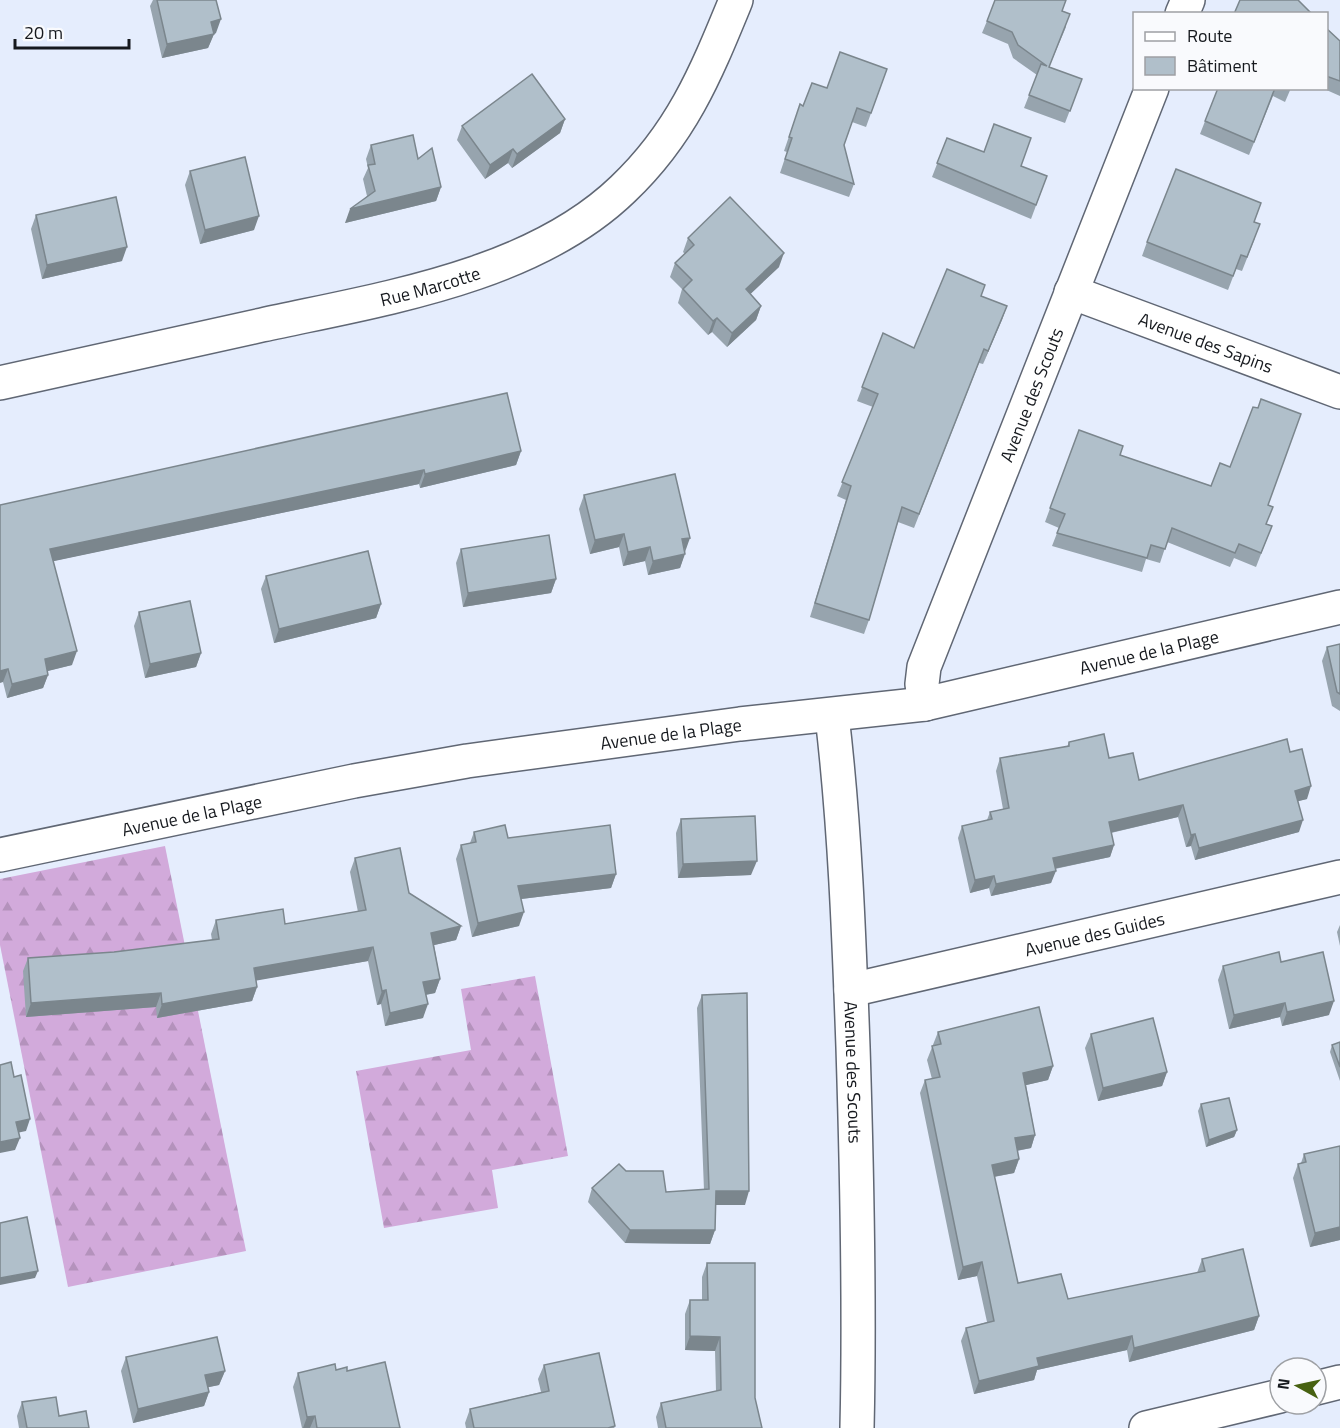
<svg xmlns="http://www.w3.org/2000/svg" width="1340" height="1428" font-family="'Titillium Web',sans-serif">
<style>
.forest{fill:url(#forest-firs)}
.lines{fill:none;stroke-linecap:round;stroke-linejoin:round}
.minor-casing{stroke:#606774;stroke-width:36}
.minor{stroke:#fff;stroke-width:33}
.wall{fill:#97a4ae}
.shaded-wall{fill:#7b868d}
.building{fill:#b0bfca;stroke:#7b868d;stroke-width:1.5}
.labels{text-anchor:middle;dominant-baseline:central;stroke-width:5;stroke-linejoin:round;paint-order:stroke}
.street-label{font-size:18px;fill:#16191e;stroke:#f9fafd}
</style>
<defs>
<pattern id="forest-firs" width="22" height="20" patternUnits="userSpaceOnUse" patternTransform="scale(1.5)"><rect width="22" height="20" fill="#d2aadb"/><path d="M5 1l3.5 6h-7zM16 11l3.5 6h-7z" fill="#b492bc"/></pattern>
</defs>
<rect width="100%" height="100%" fill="#e5edfd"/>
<g class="forest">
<polygon points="165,846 246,1251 68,1287 0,945 0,879"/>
<polygon points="535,976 568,1156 492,1170 498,1208 384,1228 356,1071 471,1050 461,989"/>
</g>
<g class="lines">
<defs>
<g id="minor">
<polyline points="1182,14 1188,0"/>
<path id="s1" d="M1071,292L1340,392"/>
<path id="s2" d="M0,383C87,364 174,344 262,325C381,299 532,277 623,189C682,133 706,73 736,0"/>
<path id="s3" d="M925,704L922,684L924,667L1152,88"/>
<path id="s4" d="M832,716C845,826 849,936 853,1047C857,1174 860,1301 857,1428"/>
<path id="s5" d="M0,855L354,781L467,761L740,724L925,704L1340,607"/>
<path id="s6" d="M851,990L1340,877"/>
<polyline points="1316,1388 1340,1382"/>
<polyline points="1146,1428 1280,1396"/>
</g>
</defs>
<use href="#minor" class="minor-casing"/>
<use href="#minor" class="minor"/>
</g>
<g class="wall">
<polygon points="153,0 216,0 216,33 214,34 208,48 162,58 150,6"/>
<polygon points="1062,11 1066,27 1049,67 1082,79 1065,123 1024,108 1037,75 1013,58 1008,44 982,33 987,21"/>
<polygon points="1326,28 1340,41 1340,96 1322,88 1326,88"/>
<polygon points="887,69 866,127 852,122 844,145 854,184 849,197 780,173 787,152 784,151 800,104 803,106 827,88"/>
<polygon points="1218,88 1291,88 1285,102 1273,96 1249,155 1200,134"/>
<polygon points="565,119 560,133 512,168 508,163 485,179 457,140 462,126"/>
<polygon points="947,138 1047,176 1031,219 932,177"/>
<polygon points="371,145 418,159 441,187 436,201 345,223 367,196 363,179 368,168 366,159"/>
<polygon points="190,171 254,230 200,244 185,185"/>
<polygon points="36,215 122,261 42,279 31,229"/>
<polygon points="1254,222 1255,238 1242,271 1236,269 1228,290 1142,256 1147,242"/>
<polygon points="688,238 779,267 750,294 761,306 756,320 727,347 712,332 708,335 678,303 682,289 670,277 675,263 685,254 683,252"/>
<polygon points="981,296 1007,306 983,364 979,363 914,528 898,522 869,620 864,634 810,617 846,500 837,496 873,407 857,401 883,333 914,348"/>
<polygon points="1079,430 1120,455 1268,505 1267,524 1272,526 1256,567 1234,558 1230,567 1167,542 1160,563 1146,559 1142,572 1052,546 1059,528 1045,522"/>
<polygon points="521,451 516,465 420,488 419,484 53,561 72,665 47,671 48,675 43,688 7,698 3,682 0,505"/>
<polygon points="584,495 685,552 680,568 648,575 645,561 623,566 619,547 590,554 579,509"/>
<polygon points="461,549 556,579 551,593 463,607 456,563"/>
<polygon points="266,576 381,604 376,618 274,643 261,589"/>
<polygon points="139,612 201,653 196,667 145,678 134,626"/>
<polygon points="1340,644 1340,711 1332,706 1322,661 1327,647"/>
<polygon points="1069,742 1109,758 1139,780 1290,752 1307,799 1298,801 1299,832 1195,860 1191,846 1186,847 1178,817 1111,833 1114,845 1110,857 1055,869 1051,883 991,896 989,888 970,893 958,838 962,826 987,820 990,812 1003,809 996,771 1000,758 1067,747"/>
<polygon points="681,819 751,875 678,878 676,833"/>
<polygon points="474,832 508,838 616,874 611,888 521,899 519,926 472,937 456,859 461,845 470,843"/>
<polygon points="355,858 461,926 456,940 434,945 440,979 435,993 426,995 423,1018 385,1026 381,1004 377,1005 368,961 256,980 257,987 252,1001 157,1018 156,1007 26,1017 23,971 28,958 114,952 212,940 211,934 216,920 285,924 358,912 350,872"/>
<polygon points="1340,925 1340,946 1337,932"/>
<polygon points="1281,962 1329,1015 1282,1026 1280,1017 1229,1029 1218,980 1223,966"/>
<polygon points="702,995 745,1205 716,1205 715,1230 710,1244 625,1243 588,1202 592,1188 626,1171 666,1192 704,1190 697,1008"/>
<polygon points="938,1032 1053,1066 1048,1080 1026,1085 1035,1135 1031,1148 1017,1151 1019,1159 1014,1173 994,1177 1018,1283 1068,1299 1197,1273 1202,1259 1259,1316 1254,1330 1129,1362 1127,1350 1037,1370 1034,1380 974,1394 961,1341 966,1328 987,1322 977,1276 958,1280 920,1093 925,1080 932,1079 927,1060"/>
<polygon points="1091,1034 1167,1072 1162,1086 1098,1101 1085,1048"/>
<polygon points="1340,1042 1340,1081 1330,1052 1332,1045"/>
<polygon points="1201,1104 1237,1130 1234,1137 1206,1147 1198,1111"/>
<polygon points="1304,1154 1340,1240 1310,1247 1293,1178 1298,1164 1301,1163"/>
<polygon points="707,1263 755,1398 762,1428 658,1428 656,1417 661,1403 716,1391 715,1351 685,1350 685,1314 690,1300 702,1300 702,1277"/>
<polygon points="126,1357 225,1371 219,1385 208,1387 209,1392 204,1406 133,1423 121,1371"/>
<polygon points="544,1365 615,1428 466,1428 465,1423 470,1409 541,1392 538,1379"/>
<polygon points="336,1370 347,1371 400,1428 302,1428 293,1387 298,1373"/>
<polygon points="22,1402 59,1416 89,1428 19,1428 17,1416"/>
</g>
<g class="shaded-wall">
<polygon points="221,19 216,33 214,34 208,48 162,58 167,44 211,22"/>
<polygon points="565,119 560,133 512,168 517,154"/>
<polygon points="513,149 508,163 485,179 490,165"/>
<polygon points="441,187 436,201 345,223 350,209"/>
<polygon points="259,216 254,230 200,244 205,230"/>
<polygon points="127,247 122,261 42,279 47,265"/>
<polygon points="784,253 779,267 741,303 746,289"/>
<polygon points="761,306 756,320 727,347 732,333"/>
<polygon points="1007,306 1002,320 983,364 988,351"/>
<polygon points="717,318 712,332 708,335 713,321"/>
<polygon points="521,451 516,465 420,488 425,474"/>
<polygon points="424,470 419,484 45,563 50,549"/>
<polygon points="624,534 619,547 590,554 595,540"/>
<polygon points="690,538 685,552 682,539"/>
<polygon points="650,547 645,561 623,566 628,552"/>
<polygon points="685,554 680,568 648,575 653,561"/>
<polygon points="556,579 551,593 463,607 468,593"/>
<polygon points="381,604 376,618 274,643 279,629"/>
<polygon points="77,651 72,665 40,673 45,659"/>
<polygon points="201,653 196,667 145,678 150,664"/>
<polygon points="8,669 3,682 0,683 0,671"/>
<polygon points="48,675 43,688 7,698 12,684"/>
<polygon points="1311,786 1307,799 1291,803 1295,791"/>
<polygon points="1183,805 1178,817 1105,834 1109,822"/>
<polygon points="1303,820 1299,832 1195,860 1199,848"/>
<polygon points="1195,834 1191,846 1186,847 1191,835"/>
<polygon points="1114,845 1110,857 1048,870 1053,858"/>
<polygon points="757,861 751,875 678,878 683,864"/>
<polygon points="1056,871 1051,883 991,896 996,884"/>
<polygon points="616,874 611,888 513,900 518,886"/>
<polygon points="994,876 989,888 970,893 975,880"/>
<polygon points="524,912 519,926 472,937 478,923"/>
<polygon points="461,926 456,940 426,947 431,933"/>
<polygon points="373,947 368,961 249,982 254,968"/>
<polygon points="440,979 435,993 418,996 423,982"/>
<polygon points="257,987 252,1001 157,1018 162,1004"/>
<polygon points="386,990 381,1004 377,1005 382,991"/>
<polygon points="161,993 156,1007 26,1017 31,1003"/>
<polygon points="1334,1001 1329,1015 1282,1026 1287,1012"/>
<polygon points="1285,1003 1280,1017 1229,1029 1234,1015"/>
<polygon points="428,1004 423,1018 385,1026 390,1013"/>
<polygon points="1053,1066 1048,1080 1018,1087 1023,1073"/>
<polygon points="1167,1072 1162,1086 1098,1101 1103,1088"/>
<polygon points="30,1119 26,1131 12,1134 16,1122"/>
<polygon points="1237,1130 1234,1137 1206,1147 1209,1140"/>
<polygon points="1035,1135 1031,1148 1010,1152 1015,1138"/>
<polygon points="20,1138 15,1150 0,1153 0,1142"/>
<polygon points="1019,1159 1014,1173 987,1178 992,1165"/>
<polygon points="716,1191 749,1191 745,1205 711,1205"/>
<polygon points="1340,1227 1340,1240 1310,1247 1315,1233"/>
<polygon points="630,1230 715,1230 710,1244 625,1243"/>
<polygon points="982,1262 977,1276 958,1280 963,1267"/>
<polygon points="38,1271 35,1278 0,1285 0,1278"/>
<polygon points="1259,1316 1254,1330 1129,1362 1134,1348"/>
<polygon points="690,1336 720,1337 715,1351 685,1350"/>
<polygon points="1132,1336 1127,1350 1037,1370 1034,1380 974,1394 979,1381 1037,1358"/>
<polygon points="225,1371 219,1385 200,1389 205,1375"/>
<polygon points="209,1392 204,1406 133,1423 138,1409"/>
<polygon points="315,1416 310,1428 303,1428 307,1417"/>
</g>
<g class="building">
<polygon points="157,0 216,0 221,19 211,22 214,34 167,44"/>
<polygon points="995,0 1066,0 1062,11 1070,14 1049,67 1082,79 1070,111 1029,95 1041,64 1047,66 1018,45 1012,32 987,21"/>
<polygon points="1240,0 1298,0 1312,14 1234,14"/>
<polygon points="1326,28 1340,41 1340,81 1326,76"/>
<polygon points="840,52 887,69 871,113 857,108 844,145 854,184 785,159 792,138 789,137 800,104 803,106 812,83 827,88"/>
<polygon points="532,74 565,119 517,154 513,149 490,165 462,126"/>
<polygon points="1218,88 1275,88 1254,142 1205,121"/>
<polygon points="994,124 1031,138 1021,166 1047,176 1036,205 937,163 947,138 984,152"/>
<polygon points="413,135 418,159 432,148 441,187 350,209 375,191 368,165 375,164 371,145"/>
<polygon points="245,157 259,216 205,230 190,171"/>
<polygon points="1176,169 1261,203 1254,222 1260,224 1247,257 1241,255 1233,276 1147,242"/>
<polygon points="116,197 127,247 47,265 36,215"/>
<polygon points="730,197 784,253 746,289 761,306 732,333 717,318 713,321 683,289 692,280 675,263 694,245 688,238"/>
<polygon points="947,269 985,285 981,296 1007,306 988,351 984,349 919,514 902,507 869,620 815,603 851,486 842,482 878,394 862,387 883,333 914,348"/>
<polygon points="507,393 521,451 425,474 424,470 50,549 77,651 45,659 48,675 12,684 8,669 0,671 0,505"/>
<polygon points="1261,399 1301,414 1268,505 1273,507 1266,524 1272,526 1261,553 1239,544 1235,553 1172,528 1165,549 1151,545 1147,558 1057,533 1065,514 1050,508 1079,430 1123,446 1120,455 1211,486 1220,463 1230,467 1253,407 1258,408"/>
<polygon points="675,474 690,538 682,539 685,554 653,561 650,547 628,552 624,534 595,540 584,495"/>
<polygon points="549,535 556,579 468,593 461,549"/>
<polygon points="368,551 381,604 279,629 266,576"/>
<polygon points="190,601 201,653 150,664 139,612"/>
<polygon points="1340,644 1340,694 1337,692 1327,647"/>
<polygon points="1104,734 1109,758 1133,753 1139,780 1287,739 1290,752 1302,749 1311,786 1295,791 1303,820 1199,848 1195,834 1191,835 1183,805 1109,822 1114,845 1053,858 1056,871 996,884 994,876 975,880 962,826 992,819 990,812 1009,808 1000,758 1069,746 1069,742"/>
<polygon points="755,816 757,861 683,864 681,819"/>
<polygon points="505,825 508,838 610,825 616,874 518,886 524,912 478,923 461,845 476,842 474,832"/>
<polygon points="400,848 409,893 461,926 431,933 440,979 423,982 428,1004 390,1013 386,990 382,991 373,947 254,968 257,987 162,1004 161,993 31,1003 28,958 114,952 219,939 216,920 283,909 285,924 366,910 355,858"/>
<polygon points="1279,952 1281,962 1323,952 1334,1001 1287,1012 1285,1003 1234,1015 1223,966"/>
<polygon points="747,993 749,1191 716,1191 715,1230 630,1230 592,1188 619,1164 626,1171 663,1171 666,1192 709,1189 702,995"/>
<polygon points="1039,1007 1053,1066 1023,1073 1035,1135 1015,1138 1019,1159 992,1165 1018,1283 1061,1274 1068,1299 1205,1271 1202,1259 1243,1249 1259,1316 1134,1348 1132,1336 1037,1358 1039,1366 979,1381 966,1328 994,1321 982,1262 963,1267 925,1080 940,1077 932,1046 941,1044 938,1032"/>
<polygon points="1153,1018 1167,1072 1103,1088 1091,1034"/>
<polygon points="1340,1042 1340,1067 1332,1045"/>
<polygon points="11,1062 14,1077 21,1075 30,1119 16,1122 20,1138 0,1142 0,1065"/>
<polygon points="1229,1098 1237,1130 1209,1140 1201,1104"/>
<polygon points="1340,1146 1340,1227 1315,1233 1298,1164 1306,1162 1304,1154"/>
<polygon points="27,1217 38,1271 0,1278 0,1223"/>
<polygon points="707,1263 755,1263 755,1398 762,1428 666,1428 661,1403 721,1390 720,1337 690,1336 690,1300 708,1300"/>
<polygon points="217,1337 225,1371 205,1375 209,1392 138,1409 126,1357"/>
<polygon points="599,1353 615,1426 608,1428 474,1428 470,1409 549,1391 544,1365"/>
<polygon points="385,1362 400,1428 317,1428 315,1416 307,1417 298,1373 335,1364 336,1370 347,1367 347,1371"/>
<polygon points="56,1397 59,1416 86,1411 89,1428 27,1428 22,1402"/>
</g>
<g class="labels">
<g class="street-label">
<text stroke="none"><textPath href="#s2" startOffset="441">Rue Marcotte</textPath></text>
<text stroke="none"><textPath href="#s1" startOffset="144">Avenue des Sapins</textPath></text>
<text stroke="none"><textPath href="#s3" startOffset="330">Avenue des Scouts</textPath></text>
<text stroke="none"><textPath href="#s5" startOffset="1168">Avenue de la Plage</textPath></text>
<text stroke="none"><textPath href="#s5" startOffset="682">Avenue de la Plage</textPath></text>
<text stroke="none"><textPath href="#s5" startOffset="196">Avenue de la Plage</textPath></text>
<text stroke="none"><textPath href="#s6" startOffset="250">Avenue des Guides</textPath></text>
<text stroke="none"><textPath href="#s4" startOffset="357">Avenue des Scouts</textPath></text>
</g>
</g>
<rect x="1133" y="12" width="195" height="78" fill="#f9fafd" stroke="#9ea0a4" stroke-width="1.5"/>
<rect x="1145" y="32" width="30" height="9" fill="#ffffff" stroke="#9ea0a4" stroke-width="1.5"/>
<text x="1187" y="42" font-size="18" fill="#16191e">Route</text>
<rect x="1145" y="57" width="30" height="18" fill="#b0bfca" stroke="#9ea0a4" stroke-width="1.5"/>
<text x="1187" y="72" font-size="18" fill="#16191e">Bâtiment</text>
<g transform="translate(1298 1386) rotate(278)"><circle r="28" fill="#f9fafd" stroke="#9ea0a4" stroke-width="1.5"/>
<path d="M0-4.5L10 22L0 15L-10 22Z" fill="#476111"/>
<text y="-9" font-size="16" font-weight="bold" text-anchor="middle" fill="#16191e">N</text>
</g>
<path d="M15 39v9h114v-9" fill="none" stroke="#16191e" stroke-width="3"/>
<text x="24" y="39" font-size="18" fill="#16191e" stroke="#f9fafd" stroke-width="4.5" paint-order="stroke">20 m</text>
</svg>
